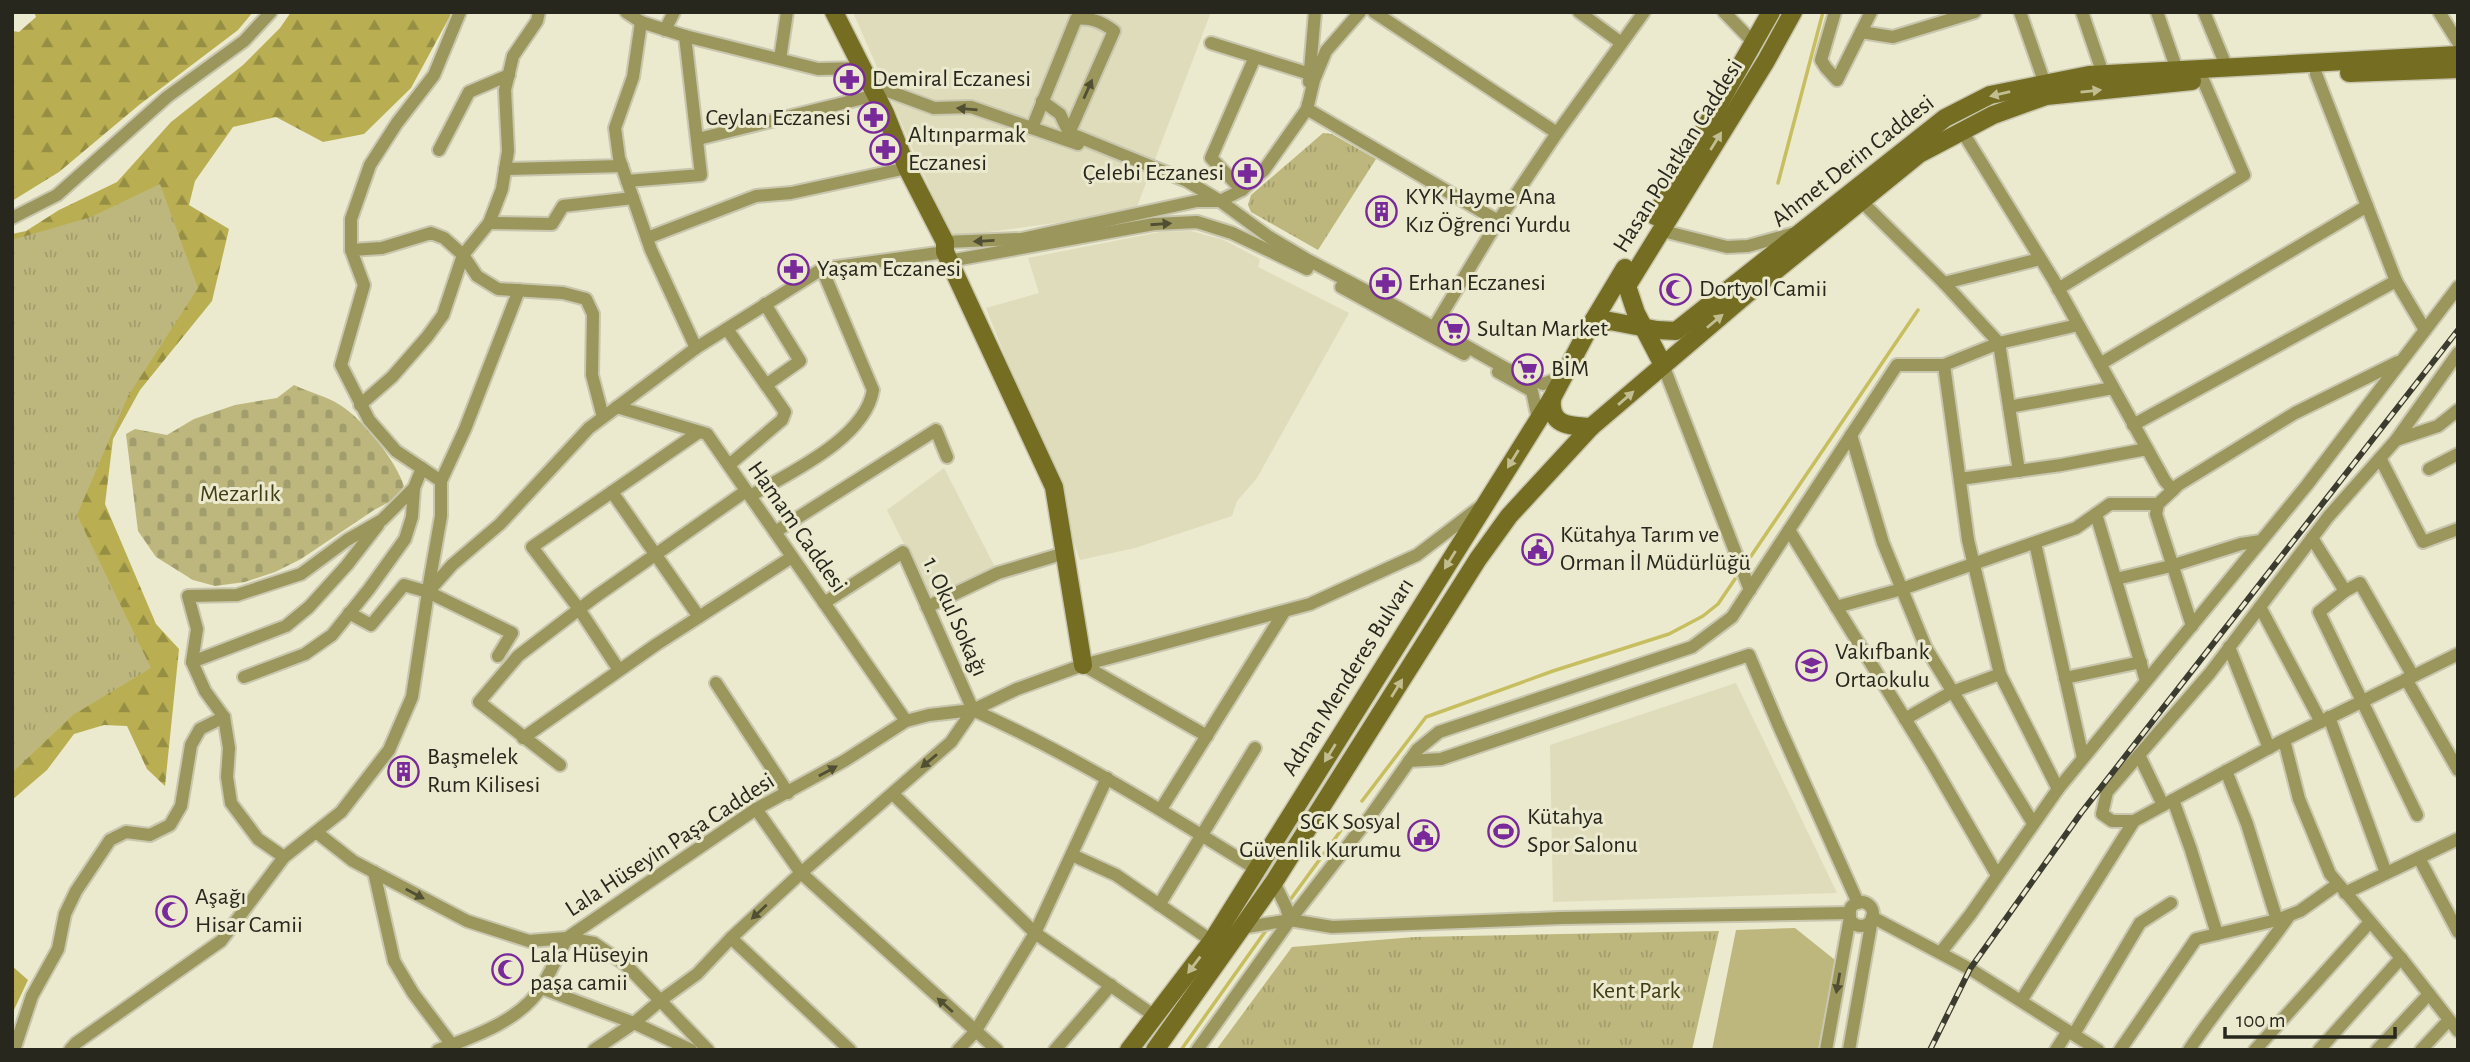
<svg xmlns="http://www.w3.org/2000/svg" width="2470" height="1062" font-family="'Alegreya Sans',sans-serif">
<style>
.built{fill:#dfdcbb}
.forest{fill:url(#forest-firs)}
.cemetery{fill:url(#cemetery-stones)}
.park{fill:url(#park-tufts)}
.garden{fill:#bdb77d}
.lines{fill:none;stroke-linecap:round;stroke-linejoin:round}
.stream{stroke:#c7be60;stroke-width:3.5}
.street-casing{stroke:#c8c6ae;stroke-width:16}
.secondary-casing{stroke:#c8c6ae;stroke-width:21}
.street{stroke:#9b965b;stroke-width:12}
.secondary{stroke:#756d21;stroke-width:18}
.rail-casing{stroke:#3b3b2f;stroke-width:6}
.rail{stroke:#ebe9ce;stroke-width:3.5;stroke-dasharray:10;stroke-linecap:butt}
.oneway{fill:#504e33}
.oneway2{fill:#c2be91}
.labels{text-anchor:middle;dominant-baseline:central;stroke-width:6;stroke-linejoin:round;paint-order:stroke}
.poi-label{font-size:24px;fill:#27271d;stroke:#ebe9ce;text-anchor:start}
.street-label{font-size:24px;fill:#27271d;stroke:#ebe9ce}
.park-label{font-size:24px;fill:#403c14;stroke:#ebe9ce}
</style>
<defs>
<pattern id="forest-firs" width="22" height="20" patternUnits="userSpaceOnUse" patternTransform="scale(1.75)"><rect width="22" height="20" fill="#b9af52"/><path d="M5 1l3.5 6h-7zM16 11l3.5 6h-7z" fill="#968e43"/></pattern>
<pattern id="cemetery-stones" width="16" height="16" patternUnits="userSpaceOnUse" patternTransform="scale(1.75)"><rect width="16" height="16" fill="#bdb77d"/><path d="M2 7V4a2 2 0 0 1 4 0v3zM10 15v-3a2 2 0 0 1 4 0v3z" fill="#a29d6c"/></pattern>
<pattern id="park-tufts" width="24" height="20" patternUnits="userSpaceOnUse" patternTransform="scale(1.75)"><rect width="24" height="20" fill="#bdb77d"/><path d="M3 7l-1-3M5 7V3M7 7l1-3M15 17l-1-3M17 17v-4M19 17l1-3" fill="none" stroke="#a29d6c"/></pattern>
</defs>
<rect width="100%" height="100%" fill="#ebe9ce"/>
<g class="built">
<polygon points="853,12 1211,12 1135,212 951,237"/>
<polygon points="1191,231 1224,240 1260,259 1258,267 1349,313 1257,478 1237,501 1232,516 1135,548 1080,560 1018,389 986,308 1039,293 1028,258 1160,232"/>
<polygon points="944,468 998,573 934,604 887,510"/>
<polygon points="1736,683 1837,893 1553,902 1550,745"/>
</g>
<g class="forest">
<polygon points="34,12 253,12 238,30 139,105 59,172 12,201 12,31 19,32 36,17"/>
<polygon points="291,12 450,12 450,16 411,88 364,134 323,142 276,117 233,127 195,181 189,205 229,229 212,301 140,390 113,439 105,504 156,624 179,649 165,786 147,769 127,726 104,725 74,734 47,770 12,800 12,234 26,231 59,210 117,182 171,122 243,65 280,28"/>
<polygon points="12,966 28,980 12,1014"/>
</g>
<path class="cemetery" d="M294,385C308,392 326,396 340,405C363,419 396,461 404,486L397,498L374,510L301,559L275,572L245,582L215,586L193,580L156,557L138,531L126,434L135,429L167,435L194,419L235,405L277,398Z"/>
<g class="park">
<polygon points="1323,133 1332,134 1376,159 1318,250 1251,212 1248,205 1251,195"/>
<polygon points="160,184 198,288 128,396 77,515 151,668 73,715 12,773 12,240 91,217"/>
<polygon points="1719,931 1692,1050 1216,1050 1292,947 1415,937"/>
</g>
<polygon class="garden" points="1795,928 1835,960 1818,1050 1712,1050 1736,930"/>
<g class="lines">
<g class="stream">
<polyline points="1778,183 1823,12"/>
<polyline points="1747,562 1918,310"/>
<polyline points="1362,801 1426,717 1553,671 1669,634 1703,616 1718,604 1735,579"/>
<polyline points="1290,900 1350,818"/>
<polyline points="1181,1050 1267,929"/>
</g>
<defs>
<g id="street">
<polyline points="626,12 641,22 685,36 818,69 863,68"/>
<polyline points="1374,12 1557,133"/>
<polyline points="1579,12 1620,42"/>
<polyline points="1724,12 1754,43"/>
<polyline points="1835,12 1821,60 1826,68 1837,80 1871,12"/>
<polyline points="2020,12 2045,84"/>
<polyline points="2082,12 2103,74"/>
<polyline points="2157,12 2177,70"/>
<polyline points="2204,12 2227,68"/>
<polyline points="2439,12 2458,42"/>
<polyline points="641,22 633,77 615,128 619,158 651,250 696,348"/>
<polyline points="665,30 674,12"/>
<polyline points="1861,32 1893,37 1975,12"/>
<polyline points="1211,43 1310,74"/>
<polyline points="780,59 787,12"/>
<polyline points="2316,74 2396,281 2425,330"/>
<polyline points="1309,82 1315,12"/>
<polyline points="872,85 934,108 971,107 1078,144"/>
<polyline points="1042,101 1060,114 1069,133 1066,138"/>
<polyline points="1308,104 1307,109 1498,221"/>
<path d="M1032,128L1076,19C1091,17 1102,22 1114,31L1069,133L1187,181L1220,201L1269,237L1306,259L1397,307L1505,368L1543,384L1563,377"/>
<polyline points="1962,131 2053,279 2165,481 2173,490 2178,485 2295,413 2398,362"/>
<polyline points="698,139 876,95"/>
<polyline points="439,150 469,92 509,75"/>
<polyline points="505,169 622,166"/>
<polyline points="627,181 701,175 685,36"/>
<polyline points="1242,190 1211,158 1255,57"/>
<polyline points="1861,201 1944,283 1999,343 2078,325"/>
<polyline points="12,218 57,195 167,97 244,41 271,12"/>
<polyline points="489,223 552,224 563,206 633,198"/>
<polyline points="1659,230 1727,247 1748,246 1795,233"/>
<polyline points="647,238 756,196 791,193 907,168"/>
<polyline points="945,242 1021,239 1197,201 1220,201 1242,190 1264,170 1307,109 1314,80 1326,51 1360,12"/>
<polyline points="351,250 382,248 431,233 444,238 463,255 477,276 498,289 563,293 586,299 593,314 592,375 603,417"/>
<polyline points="949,261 1154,224 1197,222 1232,233 1307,269"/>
<polyline points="1944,283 2040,259"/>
<polyline points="1341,287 1464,354"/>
<polyline points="2058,289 2244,175 2203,80"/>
<polyline points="765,304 800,361 766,385"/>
<polyline points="1434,327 1498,221 1557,133 1644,12"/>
<polyline points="727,329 785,412 782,420 729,465"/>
<polyline points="2100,364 2367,206"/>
<polyline points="1663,365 1750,590"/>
<polyline points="1498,372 1532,391 1538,419"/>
<polyline points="360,405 392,377 427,337 443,315 463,255 489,223 502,189 508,151 505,90 513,56 537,21 539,12"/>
<polyline points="617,407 707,434 906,721"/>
<polyline points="2009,407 2113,388"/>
<polyline points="2133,425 2396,281"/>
<polyline points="1851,435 1883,543 1926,648 2033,823"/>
<polyline points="2396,440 2438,426 2458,410"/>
<polyline points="2380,458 2423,542 2458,529"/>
<polyline points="2429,469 2458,454"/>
<polyline points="2019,471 1999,343 1944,365 1968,540 2000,674 2058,789"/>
<polyline points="1960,479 2061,465 2147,449"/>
<polyline points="441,481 465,429 519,290"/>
<polyline points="2173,490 2158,504 2156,514 2192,626"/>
<polyline points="612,492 699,617"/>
<path d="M750,496C789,473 865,439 873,390L822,269"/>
<polyline points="2096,514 2146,681"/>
<polyline points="1789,530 1931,761 1997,875"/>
<polyline points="775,532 936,430 947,457"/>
<polyline points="2312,538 2345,591 2360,583 2413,676"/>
<polyline points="2035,543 2083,758"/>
<polyline points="2116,579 2171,566 2241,544 2261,541"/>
<polyline points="428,590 441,516 441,481 396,451 369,420 341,365 364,285 351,250 351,219 370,165 397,123 434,75 460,12"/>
<polyline points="2345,591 2319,612 2417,815"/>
<polyline points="824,603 903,552 973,710"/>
<polyline points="927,607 998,573 1065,553"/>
<polyline points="1836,607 1902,589 2076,528 2110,504 2158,504"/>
<polyline points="2260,607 2321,722"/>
<polyline points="349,613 371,625 404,585 428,592 512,633 498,656"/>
<polyline points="2229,647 2269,748"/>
<polyline points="192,662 286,626 309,607 347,565 378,525"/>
<polyline points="1083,665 1207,736"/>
<polyline points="619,670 579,609 532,547 699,432"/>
<polyline points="244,677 305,654 332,635 369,589 405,539 412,517 414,488"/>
<polyline points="2065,678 2141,662"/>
<polyline points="2406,679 2458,770"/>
<polyline points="716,683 788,793"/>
<path d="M973,710C1073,755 1163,811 1256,869"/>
<polyline points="2329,717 2386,873"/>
<polyline points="1905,719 1952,692 2000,674"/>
<polyline points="523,738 657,644 792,557"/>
<polyline points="2284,740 2299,799 2330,874 2401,958 2458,1031"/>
<polyline points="2139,755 2163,805"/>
<polyline points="1409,761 1441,759 1749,655 1778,724 1858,903"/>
<polyline points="560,765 479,702 518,656 595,597 746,491"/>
<polyline points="2226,771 2247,824 2277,920"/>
<polyline points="893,794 1035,933 1156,1017"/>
<polyline points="2173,800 2191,850 2217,934"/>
<polyline points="756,809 801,873 997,1050"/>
<polyline points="1161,809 1284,612"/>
<polyline points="2134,821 2112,821 2102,814 2107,792 2210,673 2328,517 2396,440 2458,353"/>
<polyline points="316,832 353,861 467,921 529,941 567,938 756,809 844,761 906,721 929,715 973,710"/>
<polyline points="1072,855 1116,875 1212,941"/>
<polyline points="284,857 258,839 231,803 227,777 229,748 224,717 205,691 192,662 197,629 188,596 237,595 301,574 347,540 382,520 414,488 422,468"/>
<polyline points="2419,858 2458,932"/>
<polyline points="374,872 394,961 413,993 452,1045"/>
<polyline points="1274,882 1286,907 1290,920"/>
<polyline points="2345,893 2458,839"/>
<circle cx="1861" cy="914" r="12"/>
<polyline points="1159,905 1255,748"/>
<polyline points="1872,917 1970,969 2098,1050"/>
<polyline points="1241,928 1290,920 1332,927 1561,918 1850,913"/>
<polyline points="731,938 850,1050"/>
<polyline points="1941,952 1970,915 2058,789 2307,485 2458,287"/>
<polyline points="541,988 634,1023 691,1050"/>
<polyline points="2021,1001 2134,821 2278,743 2458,654"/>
<polyline points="2074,1034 2140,923 2171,903"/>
<polyline points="14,1050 32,996 58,949 65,914 76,891 110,840 126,832 150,835 170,825 181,806 191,745 200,729 224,717"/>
<polyline points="70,1050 76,1043 221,941 284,857 341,812 389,750 412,697 428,592 452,565 500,524 589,428 696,348 822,269 945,252"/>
<path d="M438,1050C473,1037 522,1020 542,986C551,971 559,954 567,938L594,943L626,965L708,1050"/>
<polyline points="594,1050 634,1023 661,1000 697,974 731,938 801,873 951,742 973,710 1017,689 1083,665 1310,604 1417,555 1481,506"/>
<polyline points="958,1050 975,1032 1035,933 1107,778"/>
<polyline points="1055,1050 1111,985"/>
<polyline points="1197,1050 1290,920 1369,818 1417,750 1439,732 1692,647 1732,617 1897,365 1944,365"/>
<polyline points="1826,1050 1850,917"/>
<polyline points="1849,1050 1872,919"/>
<polyline points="2056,1050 2068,1031"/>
<polyline points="2120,1050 2196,939 2277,920 2300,911 2338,884"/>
<path d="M2189,1050C2220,1003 2257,962 2289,916"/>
<polyline points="2255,1050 2370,922"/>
<polyline points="2319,1050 2401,958"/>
<polyline points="2377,1050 2429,994"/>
<polyline points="2421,1050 2449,1020"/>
</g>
<g id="secondary">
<polyline points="834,12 885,113 907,168 945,242 945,252 1054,487 1083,665"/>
<polyline points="2349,73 2458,69"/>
<polyline points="1655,216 1771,12"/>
<polyline points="1589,328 1625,268"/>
<polyline points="1663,365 1636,313 1627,286 1766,61 1793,12"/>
<path d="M1552,398C1549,426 1569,426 1591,427"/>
<polyline points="1129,1050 1212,941 1552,398 1589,328 1610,321 1657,330 1676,331 1945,118 1990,95 2089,75 2458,55"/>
<polyline points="1155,1050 1274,882 1478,559 1509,516 1591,427 1747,294 1919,154 1993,115 2046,96 2192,81"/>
</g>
</defs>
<use href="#street" class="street-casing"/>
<use href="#secondary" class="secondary-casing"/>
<use href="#street" class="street"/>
<use href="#secondary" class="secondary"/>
<defs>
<polyline id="rail" points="1930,1050 1970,969 2081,813 2458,330"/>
</defs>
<use href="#rail" class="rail-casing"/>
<use href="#rail" class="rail"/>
</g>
<defs><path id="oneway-solid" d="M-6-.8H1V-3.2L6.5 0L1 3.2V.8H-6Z" transform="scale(1.75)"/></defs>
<g class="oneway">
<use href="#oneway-solid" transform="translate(1088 89) rotate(-66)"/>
<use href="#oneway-solid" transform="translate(967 109) rotate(-175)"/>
<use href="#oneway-solid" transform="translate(1161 224) rotate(-4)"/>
<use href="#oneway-solid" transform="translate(984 241) rotate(177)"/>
<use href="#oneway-solid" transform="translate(929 761) rotate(140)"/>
<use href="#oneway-solid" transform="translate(828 771) rotate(-29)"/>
<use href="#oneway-solid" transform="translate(415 894) rotate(28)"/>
<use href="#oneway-solid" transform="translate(759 912) rotate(137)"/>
<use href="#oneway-solid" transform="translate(1838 983) rotate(100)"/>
<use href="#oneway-solid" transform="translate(945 1005) rotate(-138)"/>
</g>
<g class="oneway2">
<use href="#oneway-solid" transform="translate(2091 91) rotate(-6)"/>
<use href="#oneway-solid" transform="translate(2000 94) rotate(167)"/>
<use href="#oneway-solid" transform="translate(1716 141) rotate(-58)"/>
<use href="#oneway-solid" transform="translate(1715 321) rotate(-40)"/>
<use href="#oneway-solid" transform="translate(1626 398) rotate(-41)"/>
<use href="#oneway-solid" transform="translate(1513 459) rotate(122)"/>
<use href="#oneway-solid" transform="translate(1450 560) rotate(122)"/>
<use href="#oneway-solid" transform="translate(1397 688) rotate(-58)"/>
<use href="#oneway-solid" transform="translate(1330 753) rotate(122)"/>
<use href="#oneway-solid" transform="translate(1194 965) rotate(127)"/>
</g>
<defs>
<symbol id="pharmacy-ring" viewBox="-11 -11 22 22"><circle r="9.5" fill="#ebe9ce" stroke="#78299a" stroke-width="1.5"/><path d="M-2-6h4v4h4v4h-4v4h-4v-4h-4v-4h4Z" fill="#78299a"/></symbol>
<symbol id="building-ring" viewBox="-11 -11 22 22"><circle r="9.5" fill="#ebe9ce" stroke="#78299a" stroke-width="1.5"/><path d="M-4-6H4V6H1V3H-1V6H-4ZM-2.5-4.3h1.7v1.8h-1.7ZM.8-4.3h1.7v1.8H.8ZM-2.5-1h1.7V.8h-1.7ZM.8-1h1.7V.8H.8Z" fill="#78299a"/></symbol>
<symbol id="mosque-ring" viewBox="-11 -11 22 22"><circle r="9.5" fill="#ebe9ce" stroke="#78299a" stroke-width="1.5"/><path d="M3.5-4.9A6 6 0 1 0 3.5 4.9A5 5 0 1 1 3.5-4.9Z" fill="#78299a"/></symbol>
<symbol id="supermarket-ring" viewBox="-11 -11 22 22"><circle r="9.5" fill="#ebe9ce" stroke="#78299a" stroke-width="1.5"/><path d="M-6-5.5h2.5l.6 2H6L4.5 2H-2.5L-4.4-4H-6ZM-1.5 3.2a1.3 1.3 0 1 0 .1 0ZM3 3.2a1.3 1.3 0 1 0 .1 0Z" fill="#78299a"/></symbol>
<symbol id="civic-ring" viewBox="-11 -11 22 22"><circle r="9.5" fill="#ebe9ce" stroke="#78299a" stroke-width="1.5"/><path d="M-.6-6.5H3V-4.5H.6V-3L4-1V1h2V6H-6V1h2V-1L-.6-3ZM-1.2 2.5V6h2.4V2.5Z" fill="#78299a"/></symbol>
<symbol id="school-ring" viewBox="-11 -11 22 22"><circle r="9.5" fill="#ebe9ce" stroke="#78299a" stroke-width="1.5"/><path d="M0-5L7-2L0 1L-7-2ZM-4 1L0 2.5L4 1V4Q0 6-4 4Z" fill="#78299a"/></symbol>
<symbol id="stadium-ring" viewBox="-11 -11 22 22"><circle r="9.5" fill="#ebe9ce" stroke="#78299a" stroke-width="1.5"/><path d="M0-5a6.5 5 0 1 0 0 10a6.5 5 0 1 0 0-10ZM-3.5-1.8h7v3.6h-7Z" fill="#78299a"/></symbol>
</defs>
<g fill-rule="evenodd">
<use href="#pharmacy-ring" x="832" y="62" width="35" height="35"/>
<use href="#pharmacy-ring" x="856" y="100" width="35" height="35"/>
<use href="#pharmacy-ring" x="868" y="132" width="35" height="35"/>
<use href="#pharmacy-ring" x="1230" y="156" width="35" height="35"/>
<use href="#building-ring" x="1364" y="194" width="35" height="35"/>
<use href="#pharmacy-ring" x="776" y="252" width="35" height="35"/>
<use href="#pharmacy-ring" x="1368" y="266" width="35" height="35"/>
<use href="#mosque-ring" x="1658" y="272" width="35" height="35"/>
<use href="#supermarket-ring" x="1436" y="312" width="35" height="35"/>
<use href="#supermarket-ring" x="1510" y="352" width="35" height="35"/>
<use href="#civic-ring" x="1520" y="532" width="35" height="35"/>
<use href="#school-ring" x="1794" y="648" width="35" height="35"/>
<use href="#building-ring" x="386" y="754" width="35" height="35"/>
<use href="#stadium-ring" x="1486" y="814" width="35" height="35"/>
<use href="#civic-ring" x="1406" y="818" width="35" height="35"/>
<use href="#mosque-ring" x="154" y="894" width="35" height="35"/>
<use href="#mosque-ring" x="490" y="952" width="35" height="35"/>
</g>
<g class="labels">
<g class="poi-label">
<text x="872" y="79">Demiral Eczanesi</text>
<text x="851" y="118" text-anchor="end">Ceylan Eczanesi</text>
<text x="908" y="135">Altınparmak<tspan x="908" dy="28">Eczanesi</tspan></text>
<text x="1224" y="173" text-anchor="end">Çelebi Eczanesi</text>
<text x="1405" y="197">KYK Hayme Ana<tspan x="1405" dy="28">Kız Öğrenci Yurdu</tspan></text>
<text x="817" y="269">Yaşam Eczanesi</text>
<text x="1408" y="283">Erhan Eczanesi</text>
<text x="1699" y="289">Dortyol Camii</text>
<text x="1477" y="329">Sultan Market</text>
<text x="1551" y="369">BİM</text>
<text x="1560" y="535">Kütahya Tarım ve<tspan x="1560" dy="28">Orman İl Müdürlüğü</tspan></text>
<text x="1835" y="652">Vakıfbank<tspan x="1835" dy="28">Ortaokulu</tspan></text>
<text x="427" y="757">Başmelek<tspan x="427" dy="28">Rum Kilisesi</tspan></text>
<text x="1527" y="817">Kütahya<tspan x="1527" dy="28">Spor Salonu</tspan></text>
<text x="1401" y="822" text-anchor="end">SGK Sosyal<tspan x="1401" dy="28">Güvenlik Kurumu</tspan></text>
<text x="195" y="897">Aşağı<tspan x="195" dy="28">Hisar Camii</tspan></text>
<text x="530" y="955">Lala Hüseyin<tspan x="530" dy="28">paşa camii</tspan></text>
</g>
<g class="street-label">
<text transform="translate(1678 156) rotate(-58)">Hasan Polatkan Caddesi</text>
<text transform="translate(1853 161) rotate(-38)">Ahmet Derin Caddesi</text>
<text transform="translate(797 527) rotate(55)">Hamam Caddesi</text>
<text transform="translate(955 617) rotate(66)">1. Okul Sokağı</text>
<text transform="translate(1348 677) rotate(-58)">Adnan Menderes Bulvarı</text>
<text transform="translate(670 845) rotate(-33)">Lala Hüseyin Paşa Caddesi</text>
</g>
<g class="park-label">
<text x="240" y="494">Mezarlık</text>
<text x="1636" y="991">Kent Park</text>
</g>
</g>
<rect width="2470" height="1062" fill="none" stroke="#27271d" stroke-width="28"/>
<path d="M2225 1027v10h170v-10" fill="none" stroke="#27271d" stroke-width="3.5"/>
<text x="2236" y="1027" font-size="21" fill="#27271d" stroke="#ebe9ce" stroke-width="5" paint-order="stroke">100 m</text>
</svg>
